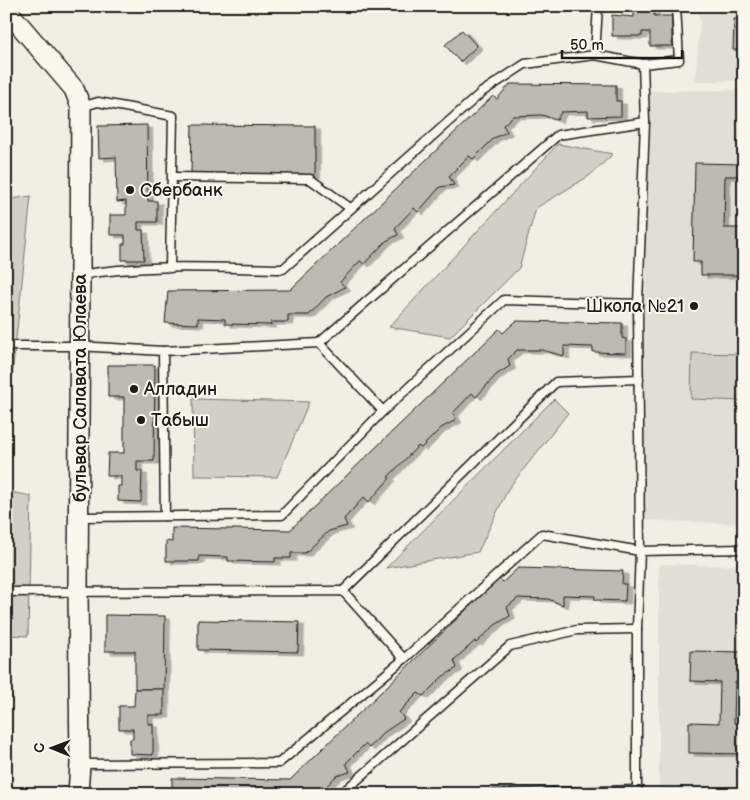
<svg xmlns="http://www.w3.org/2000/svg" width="750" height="800" font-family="'Balsamiq Sans',sans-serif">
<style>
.built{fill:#e2ded5}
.green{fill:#d2cfc6;stroke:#777671}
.building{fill:#bdbab1;stroke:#1c1c1c;filter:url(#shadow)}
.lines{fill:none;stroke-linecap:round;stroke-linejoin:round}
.service-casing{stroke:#1c1c1c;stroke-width:11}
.tertiary-casing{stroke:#1c1c1c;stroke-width:22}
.service{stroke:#fbf7ec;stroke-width:8}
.tertiary{stroke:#fbf7ec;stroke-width:19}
.poi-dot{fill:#1c1c1c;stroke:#fbf7ec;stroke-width:2}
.labels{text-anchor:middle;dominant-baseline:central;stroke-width:4;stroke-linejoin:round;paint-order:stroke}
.poi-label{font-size:18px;fill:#1c1c1c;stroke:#fbf7ec;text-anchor:start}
.street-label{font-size:18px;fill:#1c1c1c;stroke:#fbf7ec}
</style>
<defs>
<filter id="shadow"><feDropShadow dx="5.5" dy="3" stdDeviation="0" flood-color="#0004"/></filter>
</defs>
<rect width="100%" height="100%" fill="#f2eee4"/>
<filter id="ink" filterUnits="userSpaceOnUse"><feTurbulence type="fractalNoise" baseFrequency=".02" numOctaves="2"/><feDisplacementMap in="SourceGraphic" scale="10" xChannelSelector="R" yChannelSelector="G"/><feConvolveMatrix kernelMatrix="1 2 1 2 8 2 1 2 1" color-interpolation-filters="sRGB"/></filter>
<g filter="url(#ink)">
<g class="built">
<polygon points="698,6 744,6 744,81 695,81 700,22"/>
<polygon points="744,90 744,524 642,520 648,91"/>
<polygon points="659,564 744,566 744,794 659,794"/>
</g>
<g class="green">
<polygon points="558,144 613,154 589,176 536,208 519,268 450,337 389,327"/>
<polygon points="31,196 6,434 6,200"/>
<polygon points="692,353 744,354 744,401 691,399"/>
<polygon points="193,399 309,402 277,477 194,476"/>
<polygon points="554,399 568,413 508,489 478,552 386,568"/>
<polygon points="6,491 31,496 28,636 6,635"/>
</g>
<g class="building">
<polygon points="634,6 654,6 654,16 672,16 672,46 650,46 650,32 642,32 642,36 612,36 612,15 634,17"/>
<polygon points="734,19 744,19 744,50 733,50"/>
<polygon points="462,30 477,46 460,62 445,45"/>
<polygon points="510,84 616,85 616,101 621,101 621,116 588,117 588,111 561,112 557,120 542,115 513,116 503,125 507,132 494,138 473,159 469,156 449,176 454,185 440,187 418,212 414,208 395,228 398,235 386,241 364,264 360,261 340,282 345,287 326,297 309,315 288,315 288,322 271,322 271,325 225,324 225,319 198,318 198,324 165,323 168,291 290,290 493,96 497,99"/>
<polygon points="147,125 148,201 157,201 157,222 138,222 138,230 143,230 144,260 122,260 122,244 125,244 125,235 110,235 110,215 126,215 126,201 117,202 116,157 99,158 98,126"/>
<polygon points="192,125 315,126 315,175 191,174"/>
<polygon points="695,163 744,164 744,176 725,176 724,228 744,228 744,275 701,275 701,262 693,262"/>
<polygon points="516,321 622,323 622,338 626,339 626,353 593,352 593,347 564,346 564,356 542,350 517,350 508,359 510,366 496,375 476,397 472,393 453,413 456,420 441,428 421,448 418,446 388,477 390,478 369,502 364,497 344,519 347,526 329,531 305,553 291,553 291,558 275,558 275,562 228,561 228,557 199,556 199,561 166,561 166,541 172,542 172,528 290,530 499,329 503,333"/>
<polygon points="108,365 155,365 154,461 137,461 137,471 142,471 141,502 118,501 118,486 121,486 121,476 107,476 108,453 124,453 124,397 108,397"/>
<polygon points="518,568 623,571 622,584 626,584 625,601 595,600 595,596 563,595 563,605 548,599 518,598 507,607 510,616 495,625 476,643 475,641 454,660 457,668 442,677 423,696 418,693 399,712 404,719 383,733 369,748 365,744 346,763 350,772 336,776 319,794 168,794 172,792 172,778 290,780 499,578 503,582"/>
<polygon points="105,615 165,616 164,689 135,689 135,651 105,651"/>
<polygon points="198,620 299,622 298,652 198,650"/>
<polygon points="691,651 744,652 744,682 735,682 734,723 744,724 744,754 689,753 689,722 719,723 720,682 690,681"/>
<polygon points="135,689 164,689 164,715 148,715 148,724 153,724 153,755 130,754 130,739 133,739 133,729 119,729 119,706 134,706"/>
</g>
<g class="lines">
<defs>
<g id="service">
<polyline points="598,6 595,55 643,64 645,122 638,304 640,551 637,629 637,794"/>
<polyline points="643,64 679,60 676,6"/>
<polyline points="81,107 98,102 173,116 170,268"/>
<polyline points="173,177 310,179 350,208"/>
<path d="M80,275C146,263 216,268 283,269L482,92L525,64L595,55"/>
<polyline points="319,343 383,411"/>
<polyline points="6,346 78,346 163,351 165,516"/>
<polyline points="163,351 319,343 558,135 645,122"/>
<polyline points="80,517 282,515 383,411 504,300 638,304"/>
<polyline points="343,591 556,382 639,379"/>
<polyline points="6,592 343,591 404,659 542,534 640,551 744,549"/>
<polyline points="81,764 279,763 404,659"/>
<polyline points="341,794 510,646 577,630 637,629"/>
<polyline points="494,794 637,790"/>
</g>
<polyline id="tertiary" points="6,9 74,89 81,107 78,591 80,764 78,794"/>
</defs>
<use href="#service" class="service-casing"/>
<use href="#tertiary" class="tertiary-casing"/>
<use href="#service" class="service"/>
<use href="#tertiary" class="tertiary"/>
</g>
</g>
<g class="poi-dot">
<circle cx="130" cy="190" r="5"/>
<circle cx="694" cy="306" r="5"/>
<circle cx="134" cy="389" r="5"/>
<circle cx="141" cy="420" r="5"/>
</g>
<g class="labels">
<g class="poi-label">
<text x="140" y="190">Сбербанк</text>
<text x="684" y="306" text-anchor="end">Школа №21</text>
<text x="144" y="389">Алладин</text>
<text x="151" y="420">Табыш</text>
</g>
<g class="street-label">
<text transform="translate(80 388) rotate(-90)">бульвар Салавата Юлаева</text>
</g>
</g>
<rect width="750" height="800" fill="none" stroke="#fbf7ec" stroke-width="25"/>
<rect x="12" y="12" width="725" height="775" fill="none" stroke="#1c1c1c" stroke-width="2" filter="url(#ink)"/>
<g transform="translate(52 748) rotate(271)" stroke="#fbf7ec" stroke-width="4" paint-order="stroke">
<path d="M0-4L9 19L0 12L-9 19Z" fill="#1c1c1c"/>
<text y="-8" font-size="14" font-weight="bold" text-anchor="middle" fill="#1c1c1c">С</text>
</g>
<path d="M562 50v8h120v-8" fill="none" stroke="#1c1c1c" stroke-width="2.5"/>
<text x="570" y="50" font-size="15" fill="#1c1c1c" stroke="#fbf7ec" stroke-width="4" paint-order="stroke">50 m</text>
</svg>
